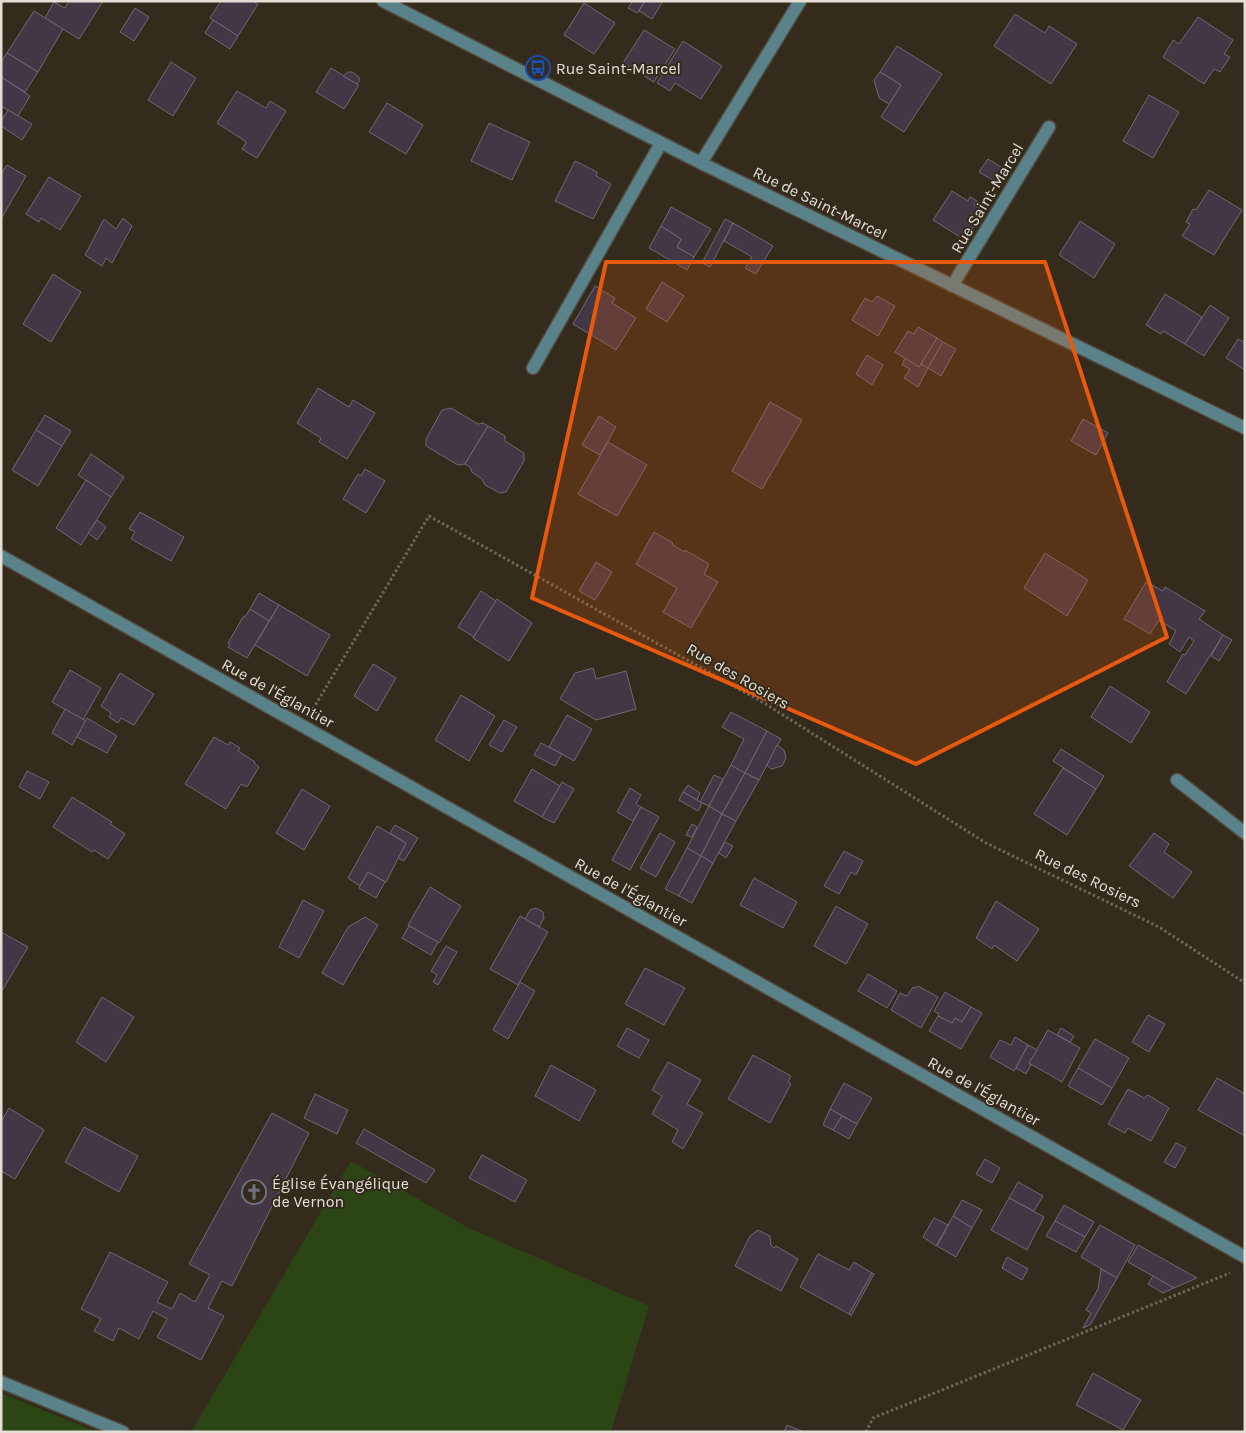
<svg xmlns="http://www.w3.org/2000/svg" width="1246" height="1433" font-family="Karla,sans-serif">
<style>
.green{fill:#2b4514}
.building{fill:#443745;stroke:#746675}
.lines{fill:none;stroke-linecap:round;stroke-linejoin:round}
.minor-casing{stroke:#50483a;stroke-width:15}
.path{stroke:#6d6557;stroke-width:3;stroke-dasharray:2.5 2.5;stroke-linecap:butt}
.minor{stroke:#5a828a;stroke-width:12}
.marked{fill:#e8590c;fill-opacity:0.2;stroke:#e8590c;stroke-width:4;stroke-linejoin:round}
.labels{text-anchor:middle;dominant-baseline:central;stroke-width:4;stroke-linejoin:round;paint-order:stroke}
.poi-label{font-size:16px;fill:#e4ded5;stroke:#342b1c;text-anchor:start}
.street-label{font-size:16px;fill:#e4ded5;stroke:#342b1c}
</style>
<rect width="100%" height="100%" fill="#342b1c"/>
<g class="green">
<polygon points="351,1161 469,1228 649,1306 611,1432 191,1432"/>
<polygon points="1,1393 97,1432 1,1432"/>
</g>
<g class="building">
<polygon points="69,1 103,1 79,39 45,18 54,2 65,8"/>
<polygon points="221,1 253,1 258,4 238,36 210,18"/>
<polygon points="633,1 645,1 637,13 628,8"/>
<polygon points="645,1 663,1 652,19 639,11"/>
<polygon points="584,3 615,23 594,54 564,35"/>
<polygon points="135,8 149,17 134,41 120,32"/>
<polygon points="34,11 63,29 38,72 7,53"/>
<polygon points="1015,14 1045,33 1049,26 1077,44 1051,84 994,46"/>
<polygon points="1198,17 1233,40 1224,54 1230,57 1220,72 1214,69 1204,84 1163,57 1173,40 1179,44"/>
<polygon points="213,20 238,36 230,49 205,33"/>
<polygon points="644,30 675,49 654,82 623,63"/>
<polygon points="683,41 722,66 701,99 675,83 670,91 657,83"/>
<polygon points="897,46 942,74 904,132 881,117 901,85 880,72"/>
<polygon points="7,53 38,72 25,92 1,77 1,62"/>
<polygon points="171,62 196,78 173,116 148,100"/>
<polygon points="331,68 359,85 344,109 316,92"/>
<polygon points="352,72 358,76 360,80 357,84 343,76 348,72"/>
<polygon points="880,72 901,85 889,104 879,98 874,80"/>
<polygon points="1,77 30,96 18,116 1,106"/>
<polygon points="237,91 266,108 270,101 286,111 257,158 242,149 246,143 245,141 217,123"/>
<polygon points="1149,95 1179,112 1153,158 1123,141"/>
<polygon points="387,103 423,125 406,154 369,132"/>
<polygon points="8,110 32,124 22,140 1,126 1,121"/>
<polygon points="489,123 530,142 512,180 471,161"/>
<polygon points="988,159 1009,172 1001,185 979,172"/>
<polygon points="575,161 597,172 596,176 611,184 593,219 555,201"/>
<polygon points="7,165 26,176 1,219 1,174"/>
<polygon points="49,177 81,196 60,230 41,218 39,222 26,214"/>
<polygon points="1209,190 1242,210 1214,255 1182,236 1190,224 1186,222 1193,209 1196,210"/>
<polygon points="952,191 968,201 970,197 977,201 974,205 984,211 965,240 933,220"/>
<polygon points="671,207 711,229 694,257 677,247 681,239 661,226"/>
<polygon points="123,218 132,226 112,263 106,258 102,266 85,255 104,219 116,229"/>
<polygon points="725,219 733,223 710,267 702,263"/>
<polygon points="1080,221 1115,244 1094,278 1059,255"/>
<polygon points="733,223 773,246 756,274 745,268 752,257 724,241"/>
<polygon points="661,226 681,239 677,247 694,257 687,270 649,248"/>
<polygon points="53,274 81,292 51,342 23,324"/>
<polygon points="662,282 684,296 667,322 646,309"/>
<polygon points="595,286 615,298 612,303 636,318 616,350 573,324"/>
<polygon points="1165,294 1202,317 1185,344 1163,331 1161,334 1146,325"/>
<polygon points="877,296 895,306 878,336 852,320 865,298 872,302"/>
<polygon points="1210,305 1229,318 1204,356 1185,344"/>
<polygon points="918,327 937,338 919,367 895,352 908,331 914,334"/>
<polygon points="937,338 943,342 928,368 921,364"/>
<polygon points="1238,339 1245,343 1245,370 1226,358"/>
<polygon points="943,342 956,349 941,376 928,368"/>
<polygon points="867,355 883,365 872,385 856,374"/>
<polygon points="905,358 919,367 921,364 928,368 918,387 904,378 910,369 902,365"/>
<polygon points="318,388 349,407 353,400 375,413 347,459 319,442 321,438 297,423"/>
<polygon points="770,402 802,420 762,489 732,471"/>
<polygon points="451,408 478,424 483,423 488,426 465,464 458,465 426,446 426,439 442,410"/>
<polygon points="45,415 71,431 62,446 36,430"/>
<polygon points="599,416 616,427 600,455 582,445"/>
<polygon points="1083,419 1108,433 1096,455 1071,441"/>
<polygon points="488,426 505,436 505,441 524,453 524,461 506,492 500,493 485,485 482,479 472,472 470,467 465,464"/>
<polygon points="36,430 62,446 38,486 12,470"/>
<polygon points="608,442 647,465 617,516 578,494"/>
<polygon points="91,454 124,477 111,497 78,475"/>
<polygon points="365,469 385,481 366,513 343,499 358,474 361,476"/>
<polygon points="86,480 111,497 81,545 56,528"/>
<polygon points="140,512 184,537 171,561 131,539 135,532 129,529"/>
<polygon points="97,520 106,527 97,540 88,533"/>
<polygon points="654,532 673,543 672,544 684,552 685,550 709,564 704,574 718,582 691,628 663,612 677,588 636,564"/>
<polygon points="1045,553 1088,580 1067,616 1024,588"/>
<polygon points="596,562 612,572 595,600 579,591"/>
<polygon points="1146,582 1163,591 1165,587 1205,611 1199,619 1223,635 1186,694 1167,682 1183,654 1185,655 1194,641 1189,637 1180,652 1169,644 1176,631 1159,620 1150,634 1124,619"/>
<polygon points="481,591 496,601 474,637 458,627"/>
<polygon points="259,593 279,605 269,621 250,609"/>
<polygon points="497,599 532,623 509,661 473,638"/>
<polygon points="279,605 330,635 307,676 255,645"/>
<polygon points="250,609 269,621 247,658 228,647 230,644 228,643 243,617 245,617"/>
<polygon points="1223,635 1232,640 1219,661 1211,656"/>
<polygon points="373,664 396,678 377,711 354,696"/>
<polygon points="593,668 596,679 626,671 636,709 596,720 560,699 575,673"/>
<polygon points="70,670 101,688 83,720 52,702"/>
<polygon points="120,673 154,694 134,725 121,718 118,723 109,717 111,713 101,706"/>
<polygon points="1110,686 1150,712 1131,743 1091,717"/>
<polygon points="461,695 495,716 469,761 435,740"/>
<polygon points="65,709 86,721 72,745 52,733"/>
<polygon points="731,712 767,731 745,773 731,765 744,739 722,727"/>
<polygon points="567,715 592,729 574,761 549,747"/>
<polygon points="87,718 117,736 107,753 77,737"/>
<polygon points="504,720 517,727 502,752 489,745"/>
<polygon points="767,731 781,739 759,780 745,773"/>
<polygon points="214,737 228,745 230,742 240,748 238,751 255,762 254,763 259,767 247,787 241,784 226,809 185,784"/>
<polygon points="541,743 562,754 555,766 534,755"/>
<polygon points="777,745 784,750 786,758 782,766 771,769 767,765"/>
<polygon points="1061,749 1104,776 1096,789 1053,761"/>
<polygon points="731,765 745,773 722,814 709,806"/>
<polygon points="1063,768 1096,789 1067,835 1034,814"/>
<polygon points="532,769 560,786 542,817 514,801"/>
<polygon points="27,771 49,782 40,799 19,787"/>
<polygon points="745,773 759,780 736,821 722,814"/>
<polygon points="714,775 723,779 709,806 700,802"/>
<polygon points="562,782 574,789 554,823 542,817"/>
<polygon points="688,785 700,793 697,800 683,792"/>
<polygon points="630,788 641,795 636,804 641,807 633,821 617,812"/>
<polygon points="302,789 330,806 304,850 276,833"/>
<polygon points="683,792 702,803 698,811 679,800"/>
<polygon points="72,797 112,822 110,824 125,834 108,859 94,850 92,852 53,827"/>
<polygon points="709,806 722,814 701,856 687,848"/>
<polygon points="641,807 659,817 630,870 612,860"/>
<polygon points="722,814 736,821 713,863 701,856"/>
<polygon points="692,824 697,827 692,837 686,835"/>
<polygon points="395,825 418,838 404,861 398,858 406,843 390,833"/>
<polygon points="377,826 406,843 386,882 368,872 360,886 348,878"/>
<polygon points="660,833 675,842 656,877 640,868"/>
<polygon points="1154,833 1169,844 1164,852 1192,872 1173,898 1129,866"/>
<polygon points="725,842 733,846 726,858 719,853"/>
<polygon points="687,848 701,856 679,896 665,889"/>
<polygon points="844,851 863,861 856,875 851,872 839,894 824,886"/>
<polygon points="701,856 713,863 692,903 679,896"/>
<polygon points="368,872 385,882 376,898 359,888"/>
<polygon points="754,878 797,902 783,928 740,905"/>
<polygon points="430,887 461,906 439,943 408,925"/>
<polygon points="303,900 324,911 299,958 279,947"/>
<polygon points="996,901 1039,929 1017,961 994,945 992,949 976,938"/>
<polygon points="836,906 868,924 846,964 814,946"/>
<polygon points="536,908 543,912 544,918 539,927 525,919 530,910"/>
<polygon points="520,916 548,932 518,985 490,969"/>
<polygon points="365,917 378,925 343,985 322,973 348,927"/>
<polygon points="409,926 438,942 431,955 402,938"/>
<polygon points="1,932 28,947 2,991 1,990"/>
<polygon points="446,946 457,952 438,985 433,982 437,975 431,971"/>
<polygon points="645,968 685,988 664,1025 625,1004"/>
<polygon points="868,974 897,991 887,1008 858,991"/>
<polygon points="520,982 535,991 508,1039 493,1030"/>
<polygon points="918,986 938,997 921,1028 891,1010 900,993 907,996 913,987 915,988"/>
<polygon points="945,992 971,1007 962,1022 955,1018 952,1023 938,1016 939,1014 934,1011"/>
<polygon points="102,997 134,1017 106,1062 76,1042"/>
<polygon points="971,1007 982,1013 961,1049 929,1031 938,1016 952,1023 955,1018 962,1022"/>
<polygon points="1148,1015 1165,1024 1149,1052 1132,1042"/>
<polygon points="627,1028 649,1040 639,1058 617,1046"/>
<polygon points="1061,1028 1074,1036 1070,1042 1057,1035"/>
<polygon points="1048,1030 1080,1048 1062,1082 1029,1063"/>
<polygon points="1015,1037 1028,1045 1014,1071 990,1057 1000,1040 1011,1045"/>
<polygon points="1095,1039 1129,1058 1112,1088 1078,1068"/>
<polygon points="1028,1045 1037,1050 1029,1063 1031,1065 1026,1074 1016,1068"/>
<polygon points="753,1055 791,1076 788,1082 791,1084 770,1123 728,1099"/>
<polygon points="668,1062 701,1080 687,1104 703,1113 683,1149 672,1142 678,1130 652,1114 662,1096 652,1090"/>
<polygon points="551,1065 596,1090 579,1121 535,1096"/>
<polygon points="1078,1068 1112,1088 1102,1105 1068,1086"/>
<polygon points="1217,1078 1245,1094 1245,1136 1198,1110"/>
<polygon points="844,1083 872,1098 857,1124 830,1109"/>
<polygon points="1128,1089 1144,1098 1148,1095 1169,1108 1151,1141 1128,1128 1125,1133 1108,1124"/>
<polygon points="315,1094 348,1110 337,1134 304,1118"/>
<polygon points="9,1108 44,1130 15,1179 1,1171 1,1122"/>
<polygon points="830,1109 842,1116 833,1130 823,1125"/>
<polygon points="272,1113 309,1133 232,1286 222,1281 208,1308 224,1316 201,1360 157,1337 167,1319 153,1311 139,1339 119,1328 113,1341 94,1331 101,1319 81,1309 110,1252 168,1282 157,1302 172,1309 180,1293 195,1302 210,1275 189,1264"/>
<polygon points="842,1116 857,1124 849,1139 833,1130"/>
<polygon points="84,1127 138,1156 119,1192 65,1162"/>
<polygon points="364,1129 435,1170 426,1183 356,1143"/>
<polygon points="1176,1143 1186,1148 1175,1168 1164,1162"/>
<polygon points="482,1155 527,1180 515,1202 469,1178"/>
<polygon points="985,1159 1000,1168 992,1183 976,1174"/>
<polygon points="1018,1182 1043,1196 1034,1211 1009,1198"/>
<polygon points="1009,1198 1044,1217 1027,1250 991,1230"/>
<polygon points="962,1200 982,1210 972,1228 953,1216"/>
<polygon points="1064,1205 1094,1222 1085,1237 1055,1221"/>
<polygon points="953,1216 972,1228 956,1257 937,1246"/>
<polygon points="934,1218 948,1225 936,1246 923,1237"/>
<polygon points="1055,1221 1085,1237 1076,1252 1046,1236"/>
<polygon points="1100,1225 1135,1245 1117,1278 1081,1257"/>
<polygon points="758,1230 770,1236 771,1245 774,1248 776,1246 798,1259 781,1291 735,1266 750,1236"/>
<polygon points="1138,1245 1197,1278 1174,1288 1128,1262"/>
<polygon points="818,1254 849,1270 854,1262 872,1273 849,1314 800,1287"/>
<polygon points="1007,1257 1028,1269 1022,1280 1002,1268"/>
<polygon points="1101,1269 1117,1278 1090,1325 1083,1328 1091,1313 1086,1310 1098,1289"/>
<polygon points="872,1273 874,1274 851,1316 849,1314"/>
<polygon points="1153,1276 1174,1288 1163,1293 1148,1284"/>
<polygon points="1093,1373 1141,1400 1123,1430 1076,1405"/>
<polygon points="787,1425 804,1432 784,1432"/>
</g>
<g class="lines">
<defs>
<g id="minor">
<polyline points="383,1 701,163 1245,428"/>
<polyline points="701,163 800,1"/>
<polyline points="952,286 1049,127"/>
<polyline points="533,368 661,143"/>
<polyline points="1,556 1245,1257"/>
<polyline points="1177,780 1245,833"/>
<polyline points="1,1382 123,1432"/>
</g>
</defs>
<use href="#minor" class="minor-casing"/>
<g class="path">
<polyline points="313,709 429,516 764,703 986,843 1159,927 1245,983"/>
<polyline points="866,1432 873,1418 1230,1273"/>
</g>
<use href="#minor" class="minor"/>
</g>
<path class="marked" d="M606,262H1045L1167,637L916,764L532,598Z"/>
<defs>
<symbol id="bus-ring" viewBox="-11 -11 22 22"><circle r="9.5" fill="#342b1c" stroke="#1a4fb4" stroke-width="1.5"/><path d="M-5-6H5V4H4V6H2V4H-2V6H-4V4H-5ZM-3.5-4V0h7V-4ZM-3.5 1.2v1.5H-2V1.2ZM2 1.2v1.5H3.5V1.2Z" fill="#1a4fb4"/></symbol>
<symbol id="church-ring" viewBox="-11 -11 22 22"><circle r="9.5" fill="#342b1c" stroke="#6b7280" stroke-width="1.5"/><path d="M-1.2-6h2.4v3.5h3.3v2.4h-3.3V6h-2.4V-.1h-3.3v-2.4h3.3Z" fill="#6b7280"/></symbol>
</defs>
<g fill-rule="evenodd">
<use href="#bus-ring" x="524" y="54" width="28" height="28"/>
<use href="#church-ring" x="240" y="1178" width="28" height="28"/>
</g>
<g class="labels">
<g class="poi-label">
<text x="556" y="68">Rue Saint-Marcel</text>
<text x="272" y="1183">Église Évangélique<tspan x="272" dy="18">de Vernon</tspan></text>
</g>
<g class="street-label">
<text transform="translate(987 198) rotate(-59)">Rue Saint-Marcel</text>
<text transform="translate(820 203) rotate(26)">Rue de Saint-Marcel</text>
<text transform="translate(738 676) rotate(30)">Rue des Rosiers</text>
<text transform="translate(278 693) rotate(29)">Rue de l'Églantier</text>
<text transform="translate(1088 878) rotate(26)">Rue des Rosiers</text>
<text transform="translate(631 892) rotate(29)">Rue de l'Églantier</text>
<text transform="translate(984 1091) rotate(29)">Rue de l'Églantier</text>
</g>
</g>
<rect width="1246" height="1433" fill="none" stroke="#e4ded5" stroke-width="5"/>
</svg>
